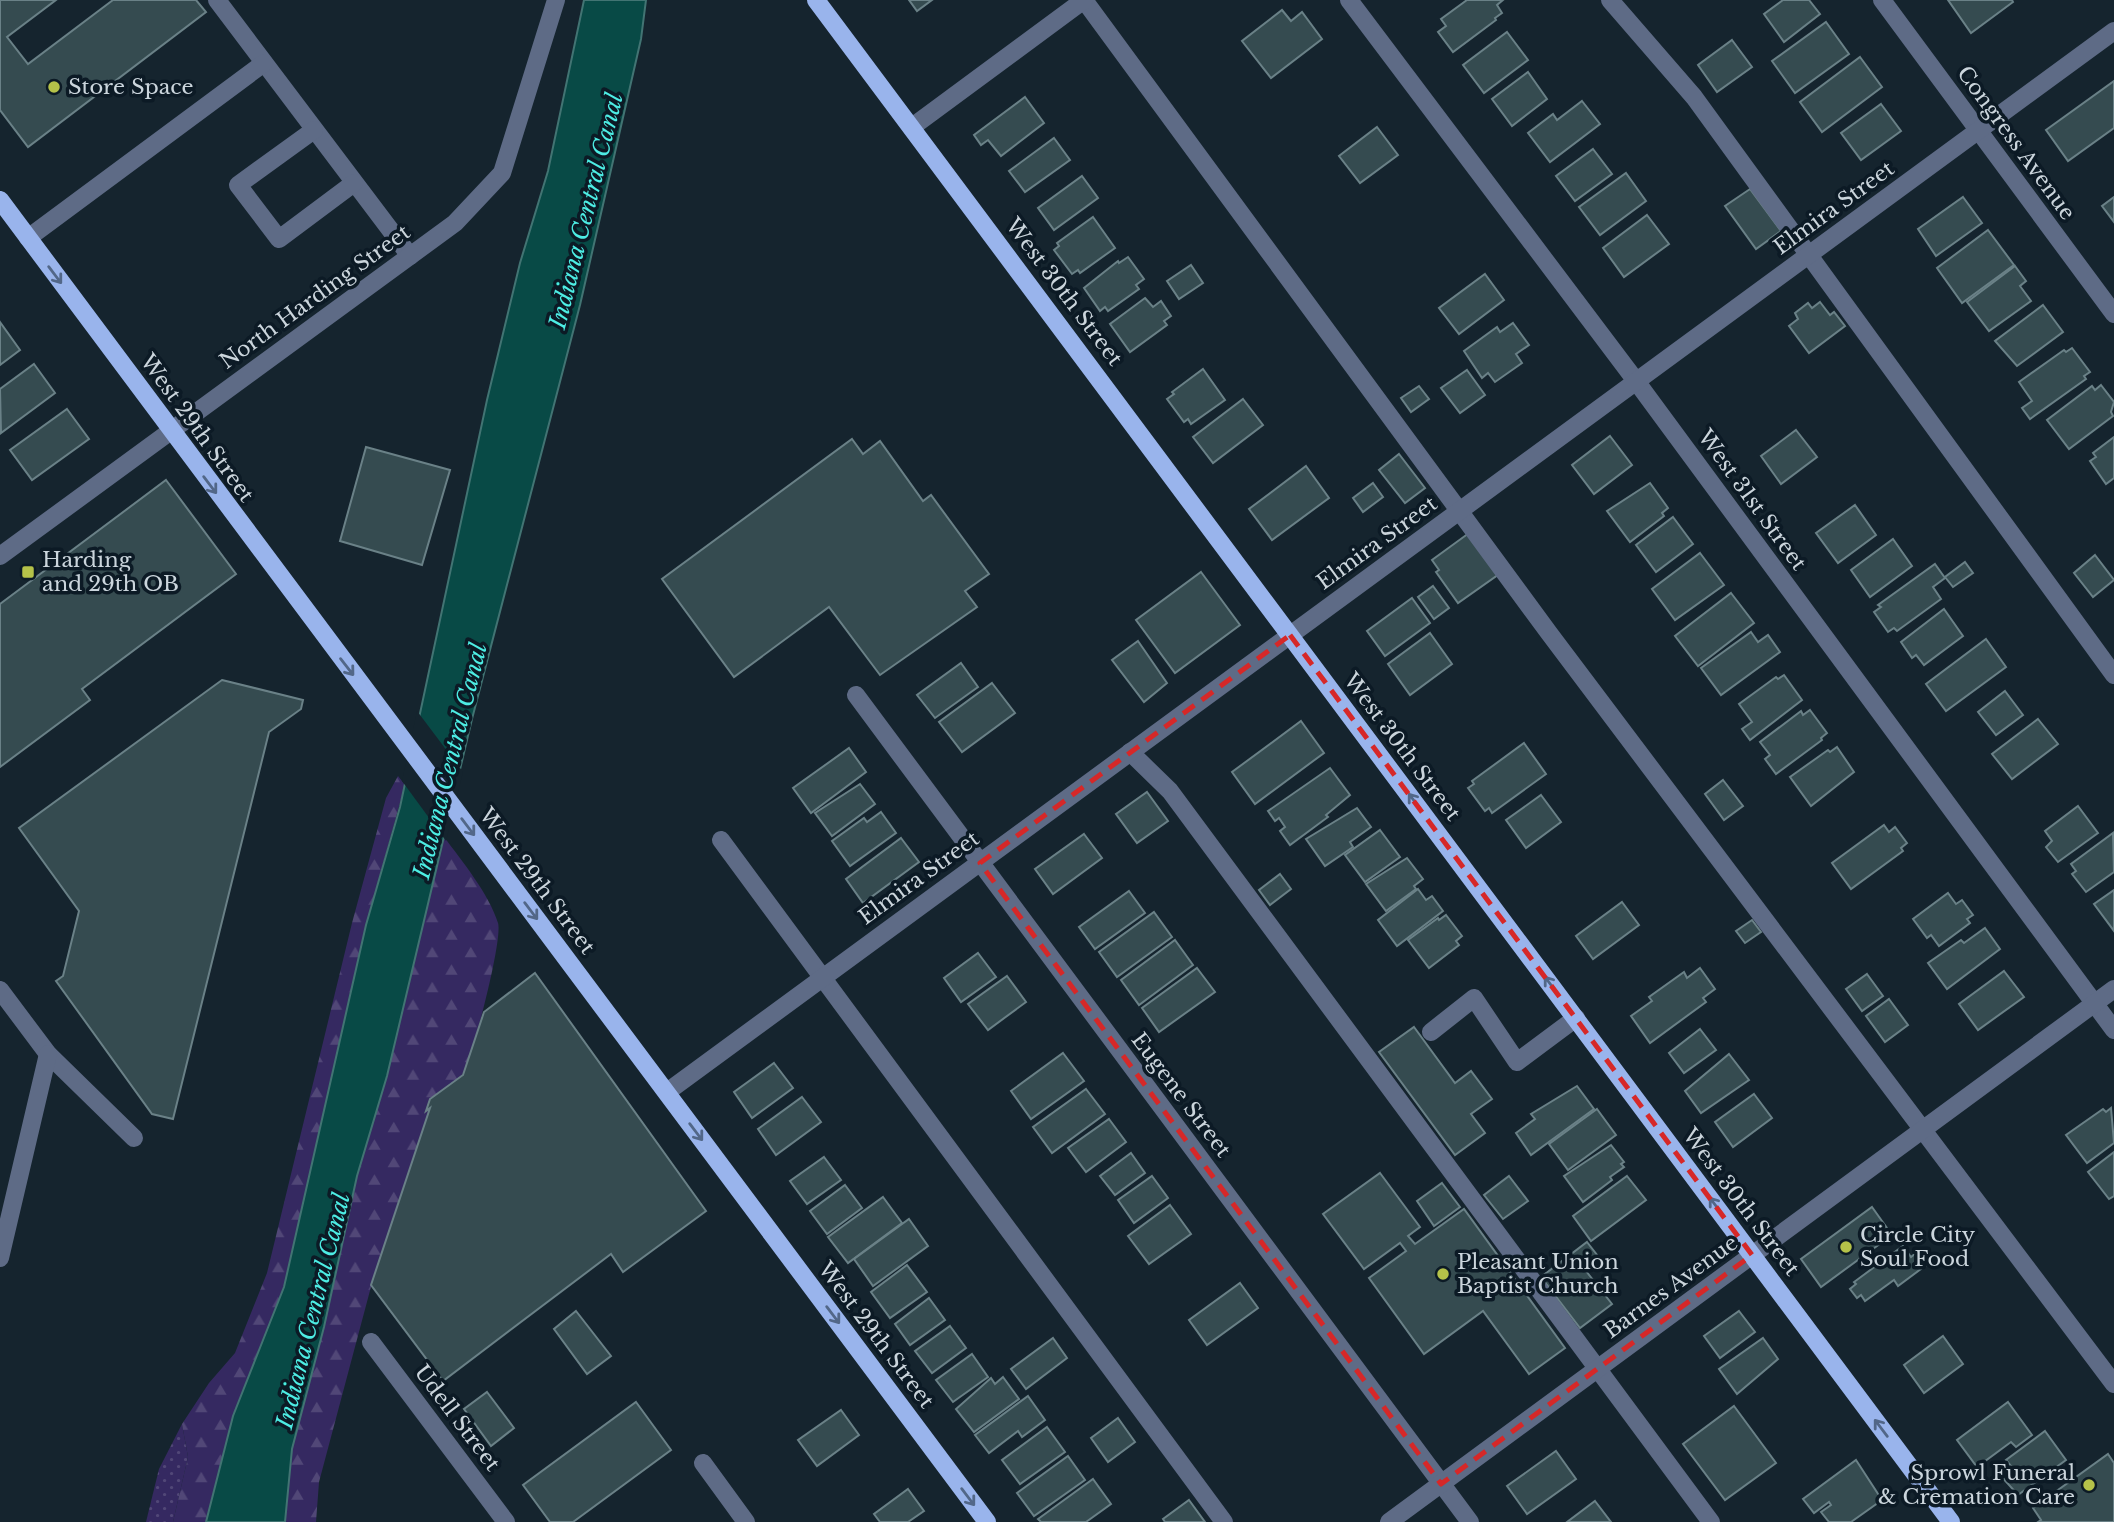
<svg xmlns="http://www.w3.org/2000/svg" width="2114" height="1522" font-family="'Libre Baskerville',serif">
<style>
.grass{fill:url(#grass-dots)}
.forest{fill:url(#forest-firs)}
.water{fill:#084a46;stroke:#427473;stroke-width:2}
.pier{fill:#15242e}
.building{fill:#354b50;stroke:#6a8187;stroke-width:2}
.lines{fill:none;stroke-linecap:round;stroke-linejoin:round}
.minor{stroke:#5e6b86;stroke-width:18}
.major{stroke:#99b4ec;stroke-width:18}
.oneway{stroke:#526788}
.marked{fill:none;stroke:#d62828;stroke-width:5;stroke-dasharray:14 9;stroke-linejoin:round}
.poi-dot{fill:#b5c249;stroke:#0c1a25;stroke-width:2.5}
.labels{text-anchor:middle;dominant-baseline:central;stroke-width:7;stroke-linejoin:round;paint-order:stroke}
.poi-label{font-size:21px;fill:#cbd5dc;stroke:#0c1a25;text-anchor:start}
.street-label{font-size:21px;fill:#cbd5dc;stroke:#0c1a25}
.water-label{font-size:23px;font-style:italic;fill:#4dede4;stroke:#0c1a25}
</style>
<defs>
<pattern id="grass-dots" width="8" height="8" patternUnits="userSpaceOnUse" patternTransform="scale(1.75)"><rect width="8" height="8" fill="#352961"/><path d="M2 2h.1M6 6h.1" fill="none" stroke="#514777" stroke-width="1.8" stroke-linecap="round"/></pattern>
<pattern id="forest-firs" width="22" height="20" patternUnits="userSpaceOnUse" patternTransform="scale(1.75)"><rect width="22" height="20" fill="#352961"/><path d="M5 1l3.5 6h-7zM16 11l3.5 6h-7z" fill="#514777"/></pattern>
</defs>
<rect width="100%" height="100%" fill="#15242e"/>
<polygon class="grass" points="182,1424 188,1457 173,1522 146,1522 159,1469"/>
<g class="forest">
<polygon points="398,776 405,785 366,925 284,1287 233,1416 206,1522 173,1522 188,1457 182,1424 209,1383 235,1353 267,1273 352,923 386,798"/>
<path d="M444,837C462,861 489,894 498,923C503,939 473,1056 463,1073C454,1089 433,1091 426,1110L430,1108L372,1283L319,1482L316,1522H285L292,1449L324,1327L357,1176L387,1076Z"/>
</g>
<polygon class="water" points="584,0 646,0 641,39 580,305 472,719 387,1076 357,1176 324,1327 292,1449 285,1522 206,1522 233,1416 284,1287 366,925 400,807 487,400 520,263 548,171"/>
<polygon class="pier" points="417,711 463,772 446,841 402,781"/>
<g class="building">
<polygon points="0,0 56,0 7,37 28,64 113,0 196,0 206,12 28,147 0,110"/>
<polygon points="909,0 932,0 917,11"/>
<polygon points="1467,0 1503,0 1497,5 1502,13 1495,18 1496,20 1453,52 1438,32 1446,26 1441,19"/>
<polygon points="1783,0 1809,0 1820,14 1784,42 1764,14"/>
<polygon points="1948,0 2012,0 2013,2 1971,33"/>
<polygon points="1282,10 1291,21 1302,12 1322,39 1271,78 1242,41"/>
<polygon points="1826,22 1849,54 1795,93 1772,61"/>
<polygon points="1507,32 1528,60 1484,93 1463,65"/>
<polygon points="1732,40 1752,67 1717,92 1698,65"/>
<polygon points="1860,57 1882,87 1822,132 1800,102"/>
<polygon points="1528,72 1547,99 1512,126 1492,99"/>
<polygon points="2114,81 2114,128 2068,161 2046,130"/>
<polygon points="1025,97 1044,123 1001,156 988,140 981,145 974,135"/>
<polygon points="1582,101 1600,124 1550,162 1528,133 1553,114 1557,120"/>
<polygon points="1881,104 1901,131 1861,160 1841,133"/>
<polygon points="1377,127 1398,155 1360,183 1339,156"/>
<polygon points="1054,138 1070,160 1025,192 1009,171"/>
<polygon points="1593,149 1612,174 1575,201 1556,176"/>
<polygon points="1626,173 1646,201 1600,235 1579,207"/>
<polygon points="1082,176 1098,198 1054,230 1038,208"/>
<polygon points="1750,189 1781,231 1756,249 1725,206"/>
<polygon points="1963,197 1982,223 1936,256 1918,229"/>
<polygon points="2114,197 2114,222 2102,206"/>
<polygon points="1647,215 1669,244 1624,277 1603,248"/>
<polygon points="1093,217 1115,248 1080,273 1078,270 1072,274 1054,250 1059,246 1057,243"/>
<polygon points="1988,230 2014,265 1962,303 1937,268"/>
<polygon points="1128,257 1144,279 1136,285 1139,289 1108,311 1105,307 1100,311 1084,288 1118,261 1119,263"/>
<polygon points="1191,265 1203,283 1179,299 1167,281"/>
<polygon points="2015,266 2026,281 2020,286 2031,301 1989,331 1967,302"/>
<polygon points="1485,274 1504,300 1459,334 1439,308"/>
<polygon points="1145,298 1153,307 1161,301 1171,316 1164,321 1167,325 1130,352 1110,324"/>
<polygon points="1820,302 1830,315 1834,312 1845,326 1809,353 1789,326 1798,319 1795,313 1808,303 1812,308"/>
<polygon points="2043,305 2063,332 2017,366 1995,341"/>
<polygon points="0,322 20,350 0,365"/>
<polygon points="1513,323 1529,345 1516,354 1522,363 1495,382 1488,373 1482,378 1464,351 1497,327 1500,332"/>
<polygon points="2072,348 2090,372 2084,376 2086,379 2030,419 2022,408 2032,401 2019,382 2064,350 2066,352"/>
<polygon points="34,364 55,393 1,433 0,389"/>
<polygon points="1203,369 1225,400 1191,424 1188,419 1184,422 1167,399 1174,394 1172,392"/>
<polygon points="1467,370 1485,395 1460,413 1441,388"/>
<polygon points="2101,385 2114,402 2111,412 2113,416 2069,449 2047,420 2092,386 2095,390"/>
<polygon points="1419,386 1429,399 1411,412 1401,398"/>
<polygon points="1243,399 1263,425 1213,463 1193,437"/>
<polygon points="67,409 89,439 32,480 10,450"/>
<polygon points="1796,430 1817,457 1781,484 1761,456"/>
<polygon points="1610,436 1632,465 1594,494 1572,465"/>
<polygon points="2114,437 2114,478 2106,484 2090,461 2096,457 2093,453"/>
<polygon points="852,439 863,454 880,441 923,501 931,495 989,574 965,591 977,607 880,675 829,607 734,677 662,579"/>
<polygon points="366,447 450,470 422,565 340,541"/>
<polygon points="1399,454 1425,488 1405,503 1379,470"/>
<polygon points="1306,466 1329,498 1272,540 1249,509"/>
<polygon points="166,480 236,574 82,689 90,700 0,767 0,604"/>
<polygon points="1373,483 1383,497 1363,512 1353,498"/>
<polygon points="1650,483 1668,508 1662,513 1664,516 1630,542 1607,511"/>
<polygon points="1855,505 1876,535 1838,563 1816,533"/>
<polygon points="1673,517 1693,544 1656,572 1636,545"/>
<polygon points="1469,533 1502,572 1458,603 1436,572 1439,570 1432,560"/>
<polygon points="1893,539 1912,566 1870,597 1851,570"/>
<polygon points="1700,553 1724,585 1675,620 1652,589"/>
<polygon points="2095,555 2114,580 2093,597 2074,573"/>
<polygon points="1965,562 1973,573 1953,587 1945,577"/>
<polygon points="1935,564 1945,578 1933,587 1941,599 1897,631 1894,628 1888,632 1874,612 1881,607 1878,605"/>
<polygon points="1201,572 1240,625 1175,673 1136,620"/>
<polygon points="1433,586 1449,608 1434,619 1418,597"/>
<polygon points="1731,593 1754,623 1698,666 1675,636"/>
<polygon points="1412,598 1430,623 1385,656 1367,631"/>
<polygon points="1944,609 1963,636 1924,665 1916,655 1912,658 1901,642"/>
<polygon points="1751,632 1758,642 1768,635 1780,652 1721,695 1701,668"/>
<polygon points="1430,633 1452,664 1410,695 1388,664"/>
<polygon points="1986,639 2006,667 1946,711 1926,684"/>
<polygon points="1138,641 1167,683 1144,702 1112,660"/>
<polygon points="961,663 978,687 935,718 917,695"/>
<polygon points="1784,675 1802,700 1750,740 1742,729 1752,722 1739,704 1776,677 1778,679"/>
<polygon points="222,680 303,700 301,709 269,732 173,1119 152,1114 56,981 63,976 79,911 19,828"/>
<polygon points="992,683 1015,713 962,752 939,722"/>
<polygon points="2005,691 2023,715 1996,735 1978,712"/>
<polygon points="1810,710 1827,733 1821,738 1822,740 1776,774 1765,759 1770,755 1760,742 1801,711 1803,715"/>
<polygon points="2038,719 2058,744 2012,779 1992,754"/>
<polygon points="1301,721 1324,753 1255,804 1232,772"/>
<polygon points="1524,743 1546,774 1492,813 1489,808 1485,811 1468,788 1474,784 1472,781"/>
<polygon points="1837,747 1854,772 1811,806 1790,777 1828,750 1830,752"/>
<polygon points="849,748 866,772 811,813 793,788"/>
<polygon points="1330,768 1350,795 1326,815 1328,817 1290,845 1280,831 1285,827 1279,818 1275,821 1268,811"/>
<polygon points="1723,780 1743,806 1724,820 1705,794"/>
<polygon points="860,784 875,804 832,836 815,813"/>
<polygon points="1147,792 1168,821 1137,843 1116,814"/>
<polygon points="1541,795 1561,822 1526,848 1506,820"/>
<polygon points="2078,806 2098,833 2058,862 2046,847 2052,841 2045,831"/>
<polygon points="1357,808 1371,827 1350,842 1353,847 1325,866 1306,839"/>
<polygon points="881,812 896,833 850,866 832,841 864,818 867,822"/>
<polygon points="1884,825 1889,832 1895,827 1907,843 1901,848 1903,851 1851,889 1832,863"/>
<polygon points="1380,830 1400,857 1365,882 1345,855"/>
<polygon points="2113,833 2114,872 2086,892 2072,874 2076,871 2071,864"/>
<polygon points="1084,834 1102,858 1053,894 1035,869"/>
<polygon points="901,838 919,862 863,903 846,879"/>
<polygon points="1407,858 1423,879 1414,886 1416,889 1386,911 1366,884"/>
<polygon points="1280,874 1291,889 1270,905 1259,890"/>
<polygon points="1418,889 1426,900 1432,896 1443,911 1397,946 1378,920"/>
<polygon points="2114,890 2114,931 2094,904"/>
<polygon points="1129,891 1145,913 1095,949 1079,927"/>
<polygon points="1948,893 1956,904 1962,900 1973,915 1967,919 1970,923 1939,946 1931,935 1927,938 1913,919"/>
<polygon points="1622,902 1639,925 1593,959 1576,936"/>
<polygon points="1154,912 1172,937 1117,977 1099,952"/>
<polygon points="1446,915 1462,936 1456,941 1459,945 1429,968 1408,940 1438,918 1439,920"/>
<polygon points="1752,920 1761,932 1745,943 1736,931"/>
<polygon points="1985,928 2000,949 1947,989 1928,963 1961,940 1964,943"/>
<polygon points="1175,940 1193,965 1139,1005 1121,980"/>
<polygon points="978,953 996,977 961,1002 944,978"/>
<polygon points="1197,968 1215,992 1159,1032 1142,1008"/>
<polygon points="1700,968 1715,989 1703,998 1706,1002 1650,1043 1631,1016 1652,1001 1649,997 1684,972 1687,978"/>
<polygon points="2004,971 2024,997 1978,1030 1959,1004"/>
<polygon points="535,973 706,1211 623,1272 611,1254 443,1381 371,1285 430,1108 426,1111 430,1099 463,1075 484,1012"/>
<polygon points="1867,974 1883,996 1862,1011 1846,989"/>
<polygon points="1007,976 1026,1002 988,1030 968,1004"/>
<polygon points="1889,999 1908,1025 1885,1042 1866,1016"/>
<polygon points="1414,1027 1455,1083 1471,1071 1492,1099 1471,1114 1485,1133 1455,1155 1379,1052"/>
<polygon points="1700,1029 1716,1050 1684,1073 1669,1053"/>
<polygon points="1063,1053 1084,1081 1031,1119 1011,1091"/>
<polygon points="1729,1054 1749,1080 1701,1113 1685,1091"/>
<polygon points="774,1063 793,1088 752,1118 734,1092"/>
<polygon points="1577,1086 1594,1109 1531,1155 1516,1133 1535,1119 1531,1114"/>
<polygon points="1086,1089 1105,1114 1052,1153 1033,1127"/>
<polygon points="1754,1094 1772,1118 1733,1147 1715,1122"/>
<polygon points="802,1097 821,1122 776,1155 758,1129"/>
<polygon points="2111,1108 2114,1143 2087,1163 2066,1135 2103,1109 2106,1112"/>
<polygon points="1597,1109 1616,1135 1568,1170 1549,1144"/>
<polygon points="1109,1119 1126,1142 1086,1172 1068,1148"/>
<polygon points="1611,1145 1624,1162 1621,1164 1624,1167 1610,1177 1612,1180 1583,1202 1564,1176"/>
<polygon points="2114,1152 2114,1196 2109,1199 2088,1172"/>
<polygon points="1131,1153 1145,1173 1115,1195 1100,1176"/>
<polygon points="824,1157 841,1180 807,1204 790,1181"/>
<polygon points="1380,1173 1420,1227 1408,1236 1415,1244 1464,1209 1565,1348 1529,1374 1483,1311 1424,1354 1369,1278 1406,1251 1400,1243 1364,1269 1323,1214"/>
<polygon points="1152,1176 1168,1198 1134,1223 1118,1200"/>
<polygon points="1509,1176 1528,1201 1503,1219 1484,1195"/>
<polygon points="1627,1176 1646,1200 1591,1241 1573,1216"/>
<polygon points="1442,1183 1460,1207 1434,1226 1417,1201"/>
<polygon points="845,1185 862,1208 827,1234 810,1211"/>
<polygon points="883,1197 902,1223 848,1263 828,1237"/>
<polygon points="1170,1205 1191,1234 1149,1264 1128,1236"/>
<polygon points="1872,1207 1892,1235 1821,1287 1801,1259"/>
<polygon points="909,1219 928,1246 873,1286 854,1259"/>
<polygon points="1587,1242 1601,1260 1586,1271 1612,1304 1580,1328 1541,1277"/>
<polygon points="1903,1246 1911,1257 1916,1253 1925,1266 1898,1286 1894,1280 1865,1301 1861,1295 1857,1298 1850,1289 1856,1284 1854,1282"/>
<polygon points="907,1265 927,1292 890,1318 871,1292"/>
<polygon points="1240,1283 1258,1308 1207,1345 1189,1320"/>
<polygon points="929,1298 945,1320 910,1345 895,1324"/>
<polygon points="576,1311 611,1356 587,1374 554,1329"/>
<polygon points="1739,1311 1755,1332 1720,1358 1704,1336"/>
<polygon points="950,1326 966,1348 932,1373 915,1351"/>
<polygon points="1943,1336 1963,1364 1924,1393 1904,1365"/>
<polygon points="1053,1338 1067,1358 1026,1389 1011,1369"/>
<polygon points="1763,1338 1778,1359 1737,1394 1719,1369"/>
<polygon points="972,1354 988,1377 953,1402 936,1380"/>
<polygon points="1003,1377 1019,1399 974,1432 956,1409 991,1378 995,1384"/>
<polygon points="487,1392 514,1428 491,1446 464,1409"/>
<polygon points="1028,1396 1045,1420 1022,1437 1018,1431 989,1453 975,1435"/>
<polygon points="636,1402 671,1450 573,1522 550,1522 523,1485"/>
<polygon points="2008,1402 2032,1435 2016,1447 2011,1442 1977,1467 1957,1440"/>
<polygon points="1734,1406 1776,1463 1725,1500 1683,1444"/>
<polygon points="841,1410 859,1435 817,1466 798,1440"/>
<polygon points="1118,1418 1135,1442 1108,1462 1091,1438"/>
<polygon points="1047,1427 1065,1452 1020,1484 1002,1460"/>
<polygon points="2045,1431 2066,1460 2018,1495 1999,1474 2011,1466 2006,1460"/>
<polygon points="1556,1451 1576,1479 1527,1514 1507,1486"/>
<polygon points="2108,1454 2114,1463 2114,1522 2038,1522 2041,1520 2033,1508"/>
<polygon points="1068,1456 1085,1480 1034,1516 1017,1493"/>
<polygon points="1856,1460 1882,1500 1851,1522 1829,1522 1821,1512 1831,1505 1829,1502 1814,1513 1803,1499"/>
<polygon points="1093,1479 1111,1504 1086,1522 1041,1522 1038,1519"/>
<polygon points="908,1489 924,1511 908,1522 880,1522 874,1514"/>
<polygon points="1189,1500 1205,1522 1165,1522 1163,1519"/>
<polygon points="1595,1501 1611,1522 1567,1522"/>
</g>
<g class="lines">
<g class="minor">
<polyline points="217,0 410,256"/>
<polyline points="1084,0 1549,633 2114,1384"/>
<polyline points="1349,0 1636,381 2114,1030"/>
<polyline points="1610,0 1694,97 2114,675"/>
<polyline points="1882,0 2114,314"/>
<polyline points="912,127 1084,0"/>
<polyline points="314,130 238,185 279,239 354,183"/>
<polyline points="28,238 264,63"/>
<polyline points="0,556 455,223 502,173 556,0"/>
<polyline points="856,695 1470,1522"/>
<polyline points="1130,752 1170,791 1711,1522"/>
<polyline points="721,840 1224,1522"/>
<polyline points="0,990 48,1054 134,1138"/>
<polyline points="1431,1032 1474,998 1517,1062 1576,1018"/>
<polyline points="667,1092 2114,31"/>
<polyline points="0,1258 48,1054"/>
<polyline points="371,1342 506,1522"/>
<polyline points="703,1463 746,1522"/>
<polyline points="1389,1522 2114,989"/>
</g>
<g class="major">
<polyline points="816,0 1951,1522"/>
<polyline points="0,200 987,1522"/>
</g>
</g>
<defs><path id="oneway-shaft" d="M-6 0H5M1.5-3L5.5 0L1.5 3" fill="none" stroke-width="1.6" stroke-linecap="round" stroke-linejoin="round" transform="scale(1.75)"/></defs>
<g class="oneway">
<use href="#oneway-shaft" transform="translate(55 275) rotate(53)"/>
<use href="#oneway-shaft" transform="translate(210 485) rotate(53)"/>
<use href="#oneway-shaft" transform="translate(347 667) rotate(52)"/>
<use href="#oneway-shaft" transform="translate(1415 802) rotate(-127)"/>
<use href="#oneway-shaft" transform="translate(468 827) rotate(53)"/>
<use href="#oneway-shaft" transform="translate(531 911) rotate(53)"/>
<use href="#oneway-shaft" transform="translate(1551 985) rotate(-127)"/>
<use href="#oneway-shaft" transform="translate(696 1132) rotate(53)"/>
<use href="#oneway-shaft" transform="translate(1716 1206) rotate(-127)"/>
<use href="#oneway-shaft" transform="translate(833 1315) rotate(53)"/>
<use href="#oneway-shaft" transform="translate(1881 1428) rotate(-127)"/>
<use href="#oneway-shaft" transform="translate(968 1497) rotate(53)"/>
</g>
<path class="marked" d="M1290,635L1752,1255L1441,1484L980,863Z"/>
<g class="poi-dot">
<circle cx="54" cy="87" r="7"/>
<rect x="21" y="565" width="14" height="14" rx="3.5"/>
<circle cx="1846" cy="1247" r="7"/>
<circle cx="1443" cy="1274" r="7"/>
<circle cx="2089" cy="1485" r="7"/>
</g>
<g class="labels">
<g class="poi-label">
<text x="68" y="87">Store Space</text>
<text x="42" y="560">Harding<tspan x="42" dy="24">and 29th OB</tspan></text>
<text x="1860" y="1235">Circle City<tspan x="1860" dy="24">Soul Food</tspan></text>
<text x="1457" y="1262">Pleasant Union<tspan x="1457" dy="24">Baptist Church</tspan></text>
<text x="2075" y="1473" text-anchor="end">Sprowl Funeral<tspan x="2075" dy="24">&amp; Cremation Care</tspan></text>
</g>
<g class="street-label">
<text transform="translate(2016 143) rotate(54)">Congress Avenue</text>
<text transform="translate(1834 208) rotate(-36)">Elmira Street</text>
<text transform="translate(1064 292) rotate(53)">West 30th Street</text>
<text transform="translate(315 297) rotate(-36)">North Harding Street</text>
<text transform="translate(197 428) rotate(54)">West 29th Street</text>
<text transform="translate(1752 500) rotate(54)">West 31st Street</text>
<text transform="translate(1377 543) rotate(-36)">Elmira Street</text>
<text transform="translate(1402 747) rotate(53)">West 30th Street</text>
<text transform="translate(919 878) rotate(-36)">Elmira Street</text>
<text transform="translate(537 881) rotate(53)">West 29th Street</text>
<text transform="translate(1181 1095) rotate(53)">Eugene Street</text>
<text transform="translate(1741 1202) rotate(53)">West 30th Street</text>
<text transform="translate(1671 1287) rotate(-36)">Barnes Avenue</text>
<text transform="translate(876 1335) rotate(53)">West 29th Street</text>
<text transform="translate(457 1418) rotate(53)">Udell Street</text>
</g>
<g class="water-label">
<text transform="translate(586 211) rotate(-76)">Indiana Central Canal</text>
<text transform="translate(450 761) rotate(-76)">Indiana Central Canal</text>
<text transform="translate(313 1311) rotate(-76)">Indiana Central Canal</text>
</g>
</g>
</svg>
